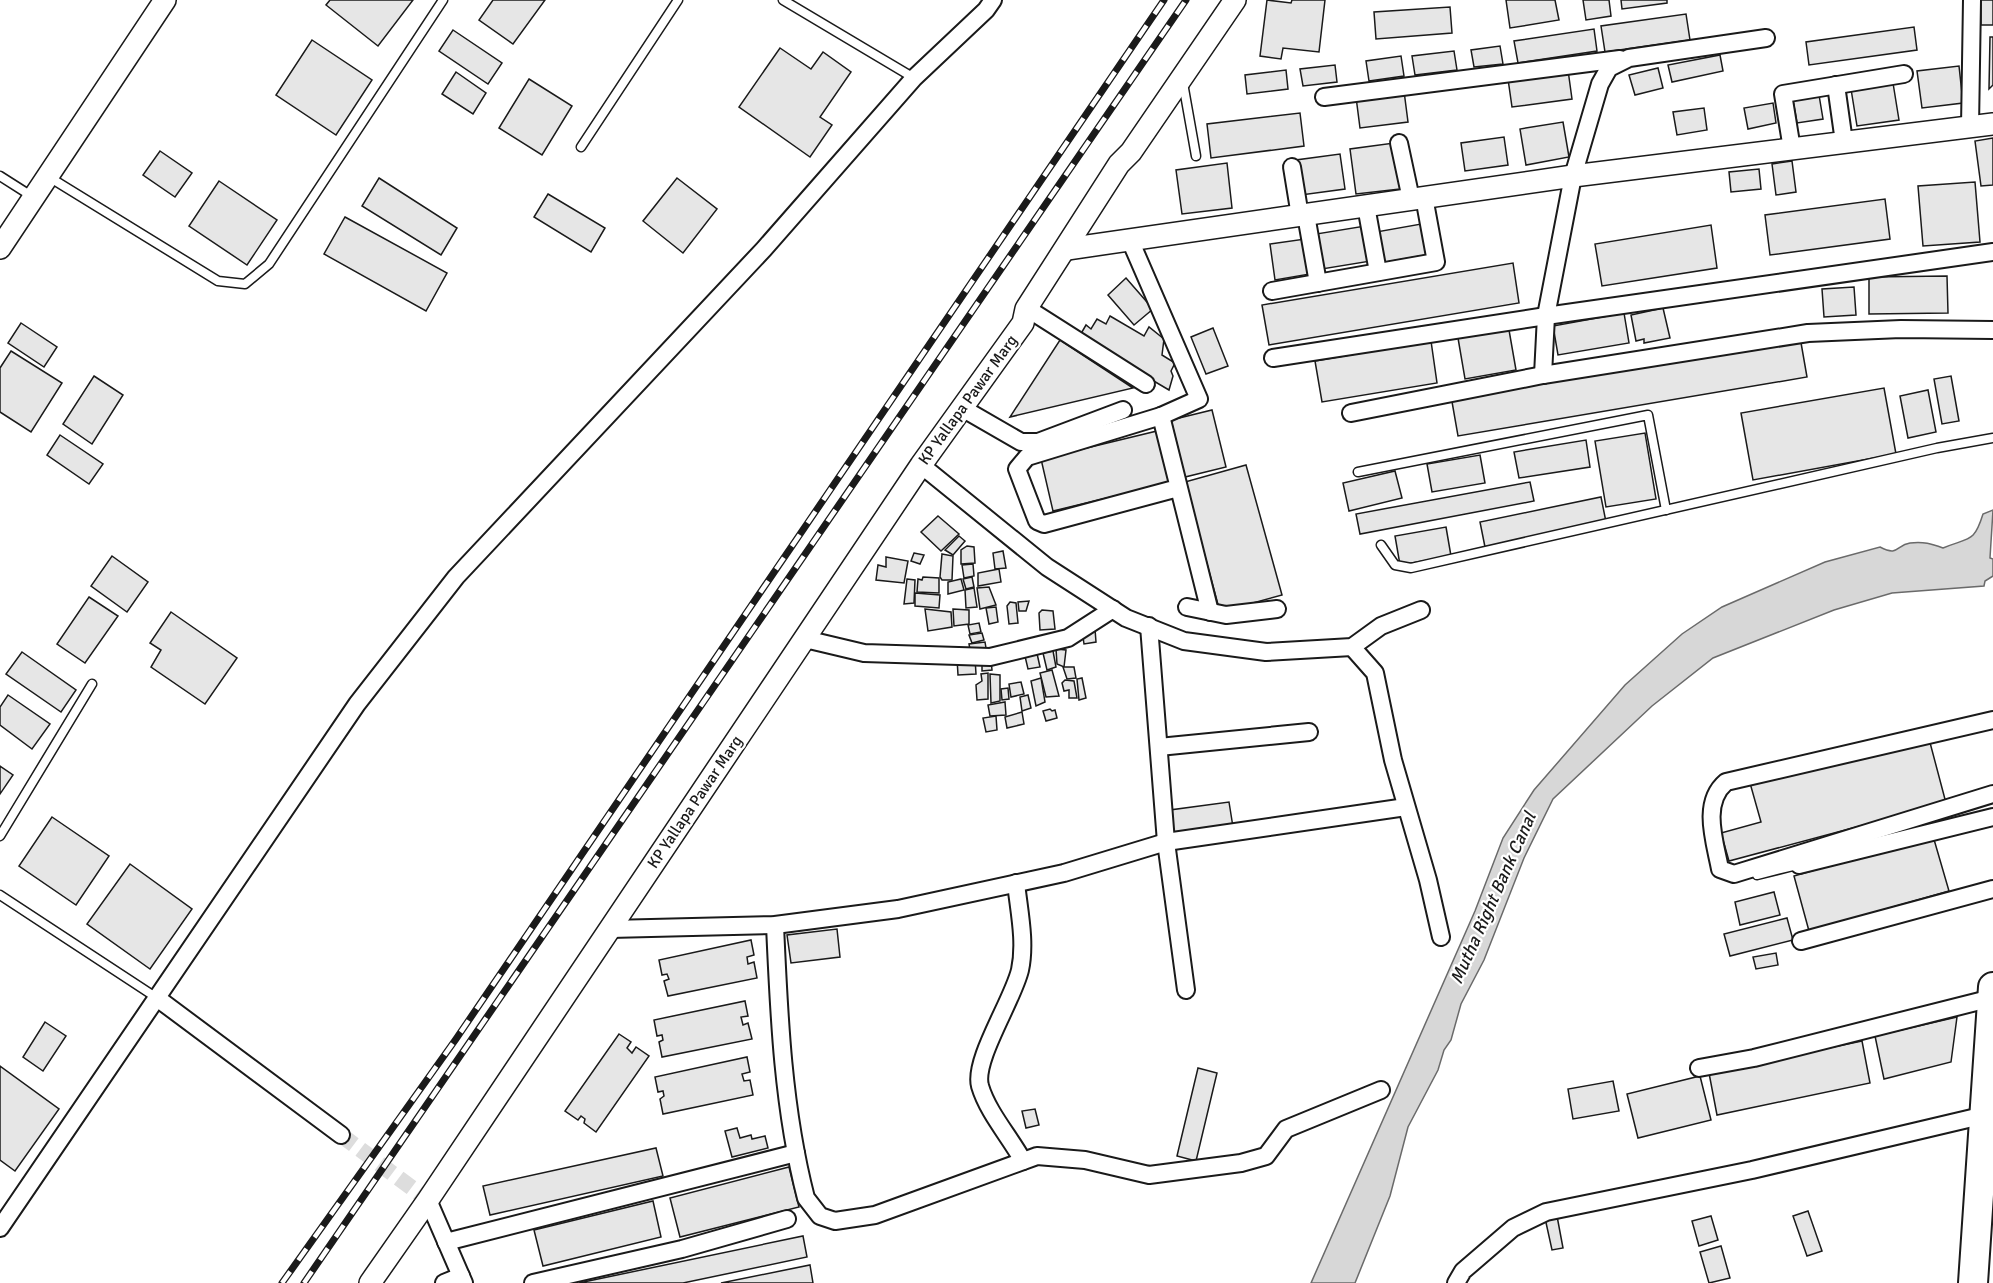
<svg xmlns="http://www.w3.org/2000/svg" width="1993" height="1283" font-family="Signika,sans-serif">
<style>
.water{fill:#d7d7d7;stroke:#6a6a6a;stroke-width:1.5}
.building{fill:#e6e6e6;stroke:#1a1a1a;stroke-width:1.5}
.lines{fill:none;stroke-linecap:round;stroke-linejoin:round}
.minor-tunnel{stroke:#ddd;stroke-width:16;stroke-dasharray:16 8;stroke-linecap:butt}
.service-casing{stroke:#1a1a1a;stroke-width:11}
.minor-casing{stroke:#1a1a1a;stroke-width:20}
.tertiary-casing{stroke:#1a1a1a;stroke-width:24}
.trunk-casing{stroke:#1a1a1a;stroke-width:32}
.service{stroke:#fff;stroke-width:8}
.minor{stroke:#fff;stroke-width:16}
.tertiary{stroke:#fff;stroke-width:21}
.trunk{stroke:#fff;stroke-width:28}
.rail-casing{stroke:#1a1a1a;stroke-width:7}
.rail{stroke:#fff;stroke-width:4.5;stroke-dasharray:14;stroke-linecap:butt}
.labels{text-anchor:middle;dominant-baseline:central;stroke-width:4.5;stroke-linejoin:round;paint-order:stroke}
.street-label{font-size:16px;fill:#1a1a1a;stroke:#fff}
.water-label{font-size:18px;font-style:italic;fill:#1a1a1a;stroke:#fff}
</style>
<rect width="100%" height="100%" fill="#fff"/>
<path class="water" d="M1993,510L1990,558L1993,559V576L1985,581L1984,586L1892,593L1834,610L1713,658L1652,706L1553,799L1524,858L1484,960L1461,1004L1451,1040L1444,1050L1438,1070L1408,1127L1390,1196L1355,1283H1311L1475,911L1503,838L1534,790L1625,685L1682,634L1722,607L1825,562L1880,547C1899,557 1896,545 1910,543C1923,541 1932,544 1943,548C1970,537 1974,543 1983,514Z"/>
<g class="building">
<polygon points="330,0 413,0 378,46 326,5"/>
<polygon points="493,0 545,0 513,44 479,20"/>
<polygon points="1267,0 1291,3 1292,0 1325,0 1319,52 1283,48 1281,59 1260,56"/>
<polygon points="1506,0 1555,0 1559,20 1510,28"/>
<polygon points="1583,0 1609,0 1611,16 1586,20"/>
<polygon points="1621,0 1667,0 1667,3 1622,9"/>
<rect x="1981" y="0" width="12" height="25"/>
<polygon points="1450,7 1452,33 1376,39 1374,12"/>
<polygon points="1686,14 1690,40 1605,52 1601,26"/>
<polygon points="1914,27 1917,50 1809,65 1806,42"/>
<polygon points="1594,29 1597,51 1518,63 1514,41"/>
<polygon points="453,30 502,63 488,84 439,51"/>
<polygon points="1990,37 1993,37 1993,85 1989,89"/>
<polygon points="312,40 372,80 336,135 276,95"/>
<polygon points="1500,46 1503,64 1474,67 1471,50"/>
<polygon points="780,48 811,69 823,52 851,72 820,117 832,125 810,157 739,107"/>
<polygon points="1454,51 1457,70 1415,75 1412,56"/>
<polygon points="1720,55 1723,71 1672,82 1668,65"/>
<polygon points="1401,56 1404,76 1369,81 1366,61"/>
<polygon points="1335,65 1337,82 1303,86 1300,69"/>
<polygon points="1959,66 1963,103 1922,108 1917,71"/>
<polygon points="1658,68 1663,88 1635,95 1629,75"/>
<polygon points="1286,70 1288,89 1247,94 1245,75"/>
<polygon points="1568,70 1572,99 1512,107 1508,79"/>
<polygon points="456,72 486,93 473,114 442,94"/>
<polygon points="529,79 572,106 542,155 499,128"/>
<polygon points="1893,83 1899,120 1857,126 1851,89"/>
<polygon points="1404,91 1408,122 1360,128 1356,97"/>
<polygon points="1819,95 1823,119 1797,123 1793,100"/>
<polygon points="1773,103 1776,123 1748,129 1744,108"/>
<polygon points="1704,108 1707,130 1677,135 1673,112"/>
<polygon points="1300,113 1304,146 1211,158 1207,124"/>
<polygon points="1563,122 1569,157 1526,165 1520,129"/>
<polygon points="1504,137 1508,165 1465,171 1461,143"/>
<polygon points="1993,138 1993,185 1981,186 1975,141"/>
<polygon points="1394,143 1400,189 1356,194 1350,149"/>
<polygon points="160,151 192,173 175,197 143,175"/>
<polygon points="1340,154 1345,189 1301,195 1296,160"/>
<polygon points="1792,161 1796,192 1776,195 1772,164"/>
<polygon points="1227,163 1232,208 1182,214 1176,170"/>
<polygon points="1759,169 1761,189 1731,192 1729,172"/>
<polygon points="379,178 457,228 441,255 362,206"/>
<polygon points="677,178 717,209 683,253 643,221"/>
<polygon points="219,181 277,220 247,265 189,226"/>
<polygon points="1975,182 1980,242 1923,246 1918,186"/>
<polygon points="548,194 605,228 591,252 534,217"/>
<polygon points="1885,199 1890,239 1770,255 1765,215"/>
<polygon points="345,217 447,273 426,311 324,254"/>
<polygon points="1421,224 1426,255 1381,263 1376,232"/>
<polygon points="1711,225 1717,268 1602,286 1595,244"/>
<polygon points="1365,226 1371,261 1322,269 1316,234"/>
<polygon points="1305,239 1310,274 1275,280 1270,244"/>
<polygon points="1513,263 1519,303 1269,345 1262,305"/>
<polygon points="1947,276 1948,313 1869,314 1869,277"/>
<polygon points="1126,278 1153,309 1134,325 1108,295"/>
<polygon points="1854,287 1856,315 1824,317 1822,289"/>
<polygon points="1663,308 1670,338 1644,343 1644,339 1636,341 1631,315"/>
<polygon points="1624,313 1629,343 1558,355 1553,326"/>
<polygon points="1110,316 1144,336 1149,327 1164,339 1162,355 1175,363 1171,371 1173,376 1169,390 1079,337 1086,325 1091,329 1097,319 1106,324"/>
<polygon points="21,323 57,347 44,367 8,343"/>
<polygon points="1213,328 1228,366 1206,374 1191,337"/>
<polygon points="1509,330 1516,370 1465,379 1458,338"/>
<polygon points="1800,337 1807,377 1458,436 1451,396"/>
<polygon points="1060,340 1133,388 1010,417"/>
<polygon points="1431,341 1437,383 1322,402 1315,361"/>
<polygon points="11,351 62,383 31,432 0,412 0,368"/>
<polygon points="94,376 123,395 92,444 63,424"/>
<polygon points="1951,376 1959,421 1942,424 1934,379"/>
<polygon points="1884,388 1896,454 1753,480 1741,413"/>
<polygon points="1928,390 1936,432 1908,438 1900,396"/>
<polygon points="1212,410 1226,467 1185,477 1171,420"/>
<polygon points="1157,431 1169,483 1053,511 1041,459"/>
<polygon points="1645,433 1656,499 1606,507 1595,441"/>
<polygon points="60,435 103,464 89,484 47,455"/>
<polygon points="1586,440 1590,467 1519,478 1514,452"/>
<polygon points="1480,455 1485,483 1432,492 1427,464"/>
<polygon points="1246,465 1282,595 1220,612 1185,482"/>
<polygon points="1395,471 1402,498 1349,511 1343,483"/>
<polygon points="1530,482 1534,501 1360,534 1356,514"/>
<polygon points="1601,497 1606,522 1485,547 1480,522"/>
<polygon points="938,516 959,534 941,551 921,532"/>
<polygon points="1446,527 1451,556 1400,565 1395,536"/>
<polygon points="959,536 965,541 953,555 945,550"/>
<polygon points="967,546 974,547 975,563 961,564 961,550"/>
<polygon points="1003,551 1006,568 995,569 993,553"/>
<polygon points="914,553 924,555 920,564 911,561"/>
<polygon points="942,554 953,556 952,580 942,580 940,577"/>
<polygon points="112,556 148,582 127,612 91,586"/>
<polygon points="886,557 908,561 904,583 876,580 878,565 886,567"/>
<polygon points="973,564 974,576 964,578 962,565"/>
<polygon points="999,569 1001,582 978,586 978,573"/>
<polygon points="923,577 939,578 939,593 917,592 918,579 922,580"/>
<polygon points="972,577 974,587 966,589 963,579"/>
<polygon points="907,579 915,580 914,603 904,604"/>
<polygon points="961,579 964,590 948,594 948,582"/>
<polygon points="989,587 996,605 980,609 977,588"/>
<polygon points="974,588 977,607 966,608 965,590"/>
<polygon points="915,593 940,595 939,608 915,606"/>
<polygon points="89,597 118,616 85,663 57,644"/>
<polygon points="1029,601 1026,611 1019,611 1018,602"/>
<polygon points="1010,602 1016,603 1018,623 1009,624 1007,606"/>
<polygon points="996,607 998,622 989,624 986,608"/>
<polygon points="925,609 951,612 952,627 928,631"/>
<polygon points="953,609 969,610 969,624 954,626"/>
<polygon points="1042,610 1053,611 1055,629 1040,630 1039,613"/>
<polygon points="171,612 237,658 205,704 151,667 161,650 150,643"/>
<polygon points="979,623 981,632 970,634 968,625"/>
<polygon points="1095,629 1096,642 1084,644 1082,630"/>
<polygon points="982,633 984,640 972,643 969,635"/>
<polygon points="985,642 987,654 971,655 969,644"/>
<polygon points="1036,649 1040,667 1028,669 1024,652"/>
<polygon points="1056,649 1066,650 1064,667 1057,664"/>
<polygon points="1053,651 1056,667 1047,670 1043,653"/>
<polygon points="22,652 76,690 61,712 6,674"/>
<polygon points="957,658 975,658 976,674 958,675"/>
<polygon points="991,660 992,670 982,671 982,661"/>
<polygon points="1063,667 1074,667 1076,678 1067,679"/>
<polygon points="1052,670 1059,696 1046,697 1040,673"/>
<polygon points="988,673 988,699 977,700 976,685 982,681 981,674"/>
<polygon points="990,674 1000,675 1000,701 991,703"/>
<polygon points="1041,678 1045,702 1036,706 1031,681"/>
<polygon points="1082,678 1086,698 1079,700 1077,679"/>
<polygon points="1065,680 1074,681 1077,698 1069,698 1069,690 1064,691 1062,683"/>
<polygon points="1021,682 1024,694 1011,697 1009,684"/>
<polygon points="1008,688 1009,699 1002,700 1001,689"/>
<polygon points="8,695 50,724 32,749 0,725 0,707"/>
<polygon points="1028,695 1031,708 1022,711 1020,697"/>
<polygon points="1005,702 1006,715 990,716 988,705"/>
<polygon points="1050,709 1052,711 1055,710 1057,718 1046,721 1043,711"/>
<polygon points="1022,712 1024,724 1007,728 1005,717"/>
<polygon points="996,716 997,730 986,732 983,718"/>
<polygon points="1928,735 1946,803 1729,861 1721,833 1761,822 1750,783"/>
<polygon points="0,766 13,775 0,794"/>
<polygon points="1229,802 1233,827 1173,835 1170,810"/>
<polygon points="52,817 109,856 76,905 19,866"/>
<polygon points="1933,836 1949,891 1809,931 1794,876"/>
<polygon points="130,864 192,909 150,969 87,924"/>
<polygon points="1774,892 1780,915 1740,925 1735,902"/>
<polygon points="1787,918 1793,940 1730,956 1724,934"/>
<polygon points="837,929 840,957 791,963 787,935"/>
<polygon points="751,940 754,955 747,957 748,964 754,962 757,978 668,996 664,981 669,979 667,974 662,975 659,960"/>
<polygon points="1776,953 1778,965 1756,969 1753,957"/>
<polygon points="745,1001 748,1016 741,1017 743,1025 748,1023 752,1039 662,1057 659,1042 663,1040 662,1035 657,1036 654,1020"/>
<polygon points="1957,1017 1951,1062 1884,1079 1875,1036"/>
<polygon points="45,1022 66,1036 43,1071 23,1057"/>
<polygon points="619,1034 631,1042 627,1048 632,1053 636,1047 649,1056 596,1132 584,1123 585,1119 581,1116 578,1120 565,1111"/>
<polygon points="1862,1041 1870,1083 1717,1115 1709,1073"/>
<polygon points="747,1057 750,1072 742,1074 744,1081 750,1080 753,1095 663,1114 660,1099 664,1096 663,1091 658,1092 655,1077"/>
<polygon points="0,1066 59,1109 15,1171 0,1160"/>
<polygon points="1198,1068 1217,1073 1196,1161 1177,1156"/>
<polygon points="1700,1076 1711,1120 1638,1138 1627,1094"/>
<polygon points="1613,1081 1619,1111 1573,1119 1568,1089"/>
<polygon points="1035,1109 1039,1125 1026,1128 1022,1111"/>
<polygon points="737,1128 740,1138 751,1135 752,1139 765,1136 768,1148 732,1157 725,1131"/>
<polygon points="656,1148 663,1176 490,1215 483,1186"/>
<polygon points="789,1167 799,1207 680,1237 670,1198"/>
<polygon points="653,1201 661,1237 543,1266 534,1230"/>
<polygon points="1808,1211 1822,1251 1807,1256 1793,1216"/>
<polygon points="1557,1216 1563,1248 1552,1250 1545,1218"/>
<polygon points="1711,1216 1718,1240 1699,1246 1692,1221"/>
<polygon points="803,1236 807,1257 683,1283 579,1283"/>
<polygon points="1721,1246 1730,1278 1709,1283 1700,1252"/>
<polygon points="810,1265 813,1283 721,1283"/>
</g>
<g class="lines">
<polyline class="minor-tunnel" points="341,1135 428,1200"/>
<defs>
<g id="service">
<polyline points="783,0 914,78"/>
<polyline points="1183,83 1196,156"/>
<polyline points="581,147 678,0"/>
<polyline points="0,176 33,197"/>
<polyline points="49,177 218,281 245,284 269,264 443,0"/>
<polyline points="1358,472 1648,415 1666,510"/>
<polyline points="1381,545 1395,565 1411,568 1937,448 1993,438"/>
<polyline points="0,836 92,684"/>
<polyline points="1757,875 1793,866"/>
<polyline points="0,895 157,998"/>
</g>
<g id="minor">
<polyline points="1836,85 1844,142"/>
<polyline points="1324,97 1620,59"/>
<polyline points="1970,127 1972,0"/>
<polyline points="1399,143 1411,199"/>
<polyline points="1792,149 1783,94 1904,74"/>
<polyline points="1292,167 1300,216"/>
<polyline points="1366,206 1378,272"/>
<polyline points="1306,215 1318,283"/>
<polyline points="1130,240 1199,399 1161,416"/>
<polyline points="1272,291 1436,262 1424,197"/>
<polyline points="1036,314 1146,384"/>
<polyline points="1273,358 1546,316 1993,252"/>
<polyline points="1543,375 1546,316 1573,176 1600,84 1609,68 1629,58 1766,38"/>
<polyline points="962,408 1021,442 1038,442 1123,410"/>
<polyline points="1351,413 1543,375 1808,333 1901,329 1993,330"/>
<polyline points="921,465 1047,567 1126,618 1184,641 1266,652 1352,647 1381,626 1421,610"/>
<polyline points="1178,488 1044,524 1037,521 1017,469 1027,457 1161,416 1210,612"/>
<polyline points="1187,607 1226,615 1277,609"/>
<polyline points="1149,626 1166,842 1186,990"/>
<polyline points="805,639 864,653 990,657 1068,638 1113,609"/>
<polyline points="1352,647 1375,673 1393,760 1428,880 1441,937"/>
<path d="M1993,720L1726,782C1701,803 1715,842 1720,869L1734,874L1993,794"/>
<polyline points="1159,747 1309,732"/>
<polyline points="1799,865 1993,817"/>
<path d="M1016,883C1019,911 1026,942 1020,970C1013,1000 973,1060 980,1086C988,1113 1010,1137 1023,1161"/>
<path d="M775,925C779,1017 783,1109 806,1198L820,1216L835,1221L875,1215L1037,1156L1085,1160L1149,1175L1241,1163L1266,1156L1286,1129L1381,1090"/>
<polyline points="610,929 775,925 898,909 1064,873 1166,842 1406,807"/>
<polyline points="1801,941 1993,889"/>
<polyline points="157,998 341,1135"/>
<polyline points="1699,1068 1754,1058 1992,998"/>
<polyline points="428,1200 464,1283"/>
<polyline points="0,1228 357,704 456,577 764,249 914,78 986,10 993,0"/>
<polyline points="446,1242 796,1153"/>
<polyline points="444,1283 461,1276"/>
<polyline points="533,1283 682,1249 787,1219"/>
<polyline points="1456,1283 1463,1271 1513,1228 1546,1212 1752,1170 1985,1115"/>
</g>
<g id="tertiary">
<polyline points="0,248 165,0"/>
<polyline points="1067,249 1573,176 1993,124"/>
<polyline points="370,1283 428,1200 921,465 1023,323 1026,309 1119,164 1131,152 1235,0"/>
</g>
<polyline id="trunk" points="1973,1283 1993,987"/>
</defs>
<use href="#service" class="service-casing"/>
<use href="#minor" class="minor-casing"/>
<use href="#tertiary" class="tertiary-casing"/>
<use href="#trunk" class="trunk-casing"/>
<use href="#service" class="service"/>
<use href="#minor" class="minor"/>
<use href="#tertiary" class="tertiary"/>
<use href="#trunk" class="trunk"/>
<defs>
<g id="rail">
<polyline points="282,1283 456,1039 1164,0"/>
<polyline points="304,1283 1186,0"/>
</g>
</defs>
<use href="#rail" class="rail-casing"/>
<use href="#rail" class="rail"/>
</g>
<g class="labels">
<g class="street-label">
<text transform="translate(968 400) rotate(-54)">KP Yallapa Pawar Marg</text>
<text transform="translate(695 802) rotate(-56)">KP Yallapa Pawar Marg</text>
</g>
<g class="water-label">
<text transform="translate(1493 898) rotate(-66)">Mutha Right Bank Canal</text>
</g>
</g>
</svg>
